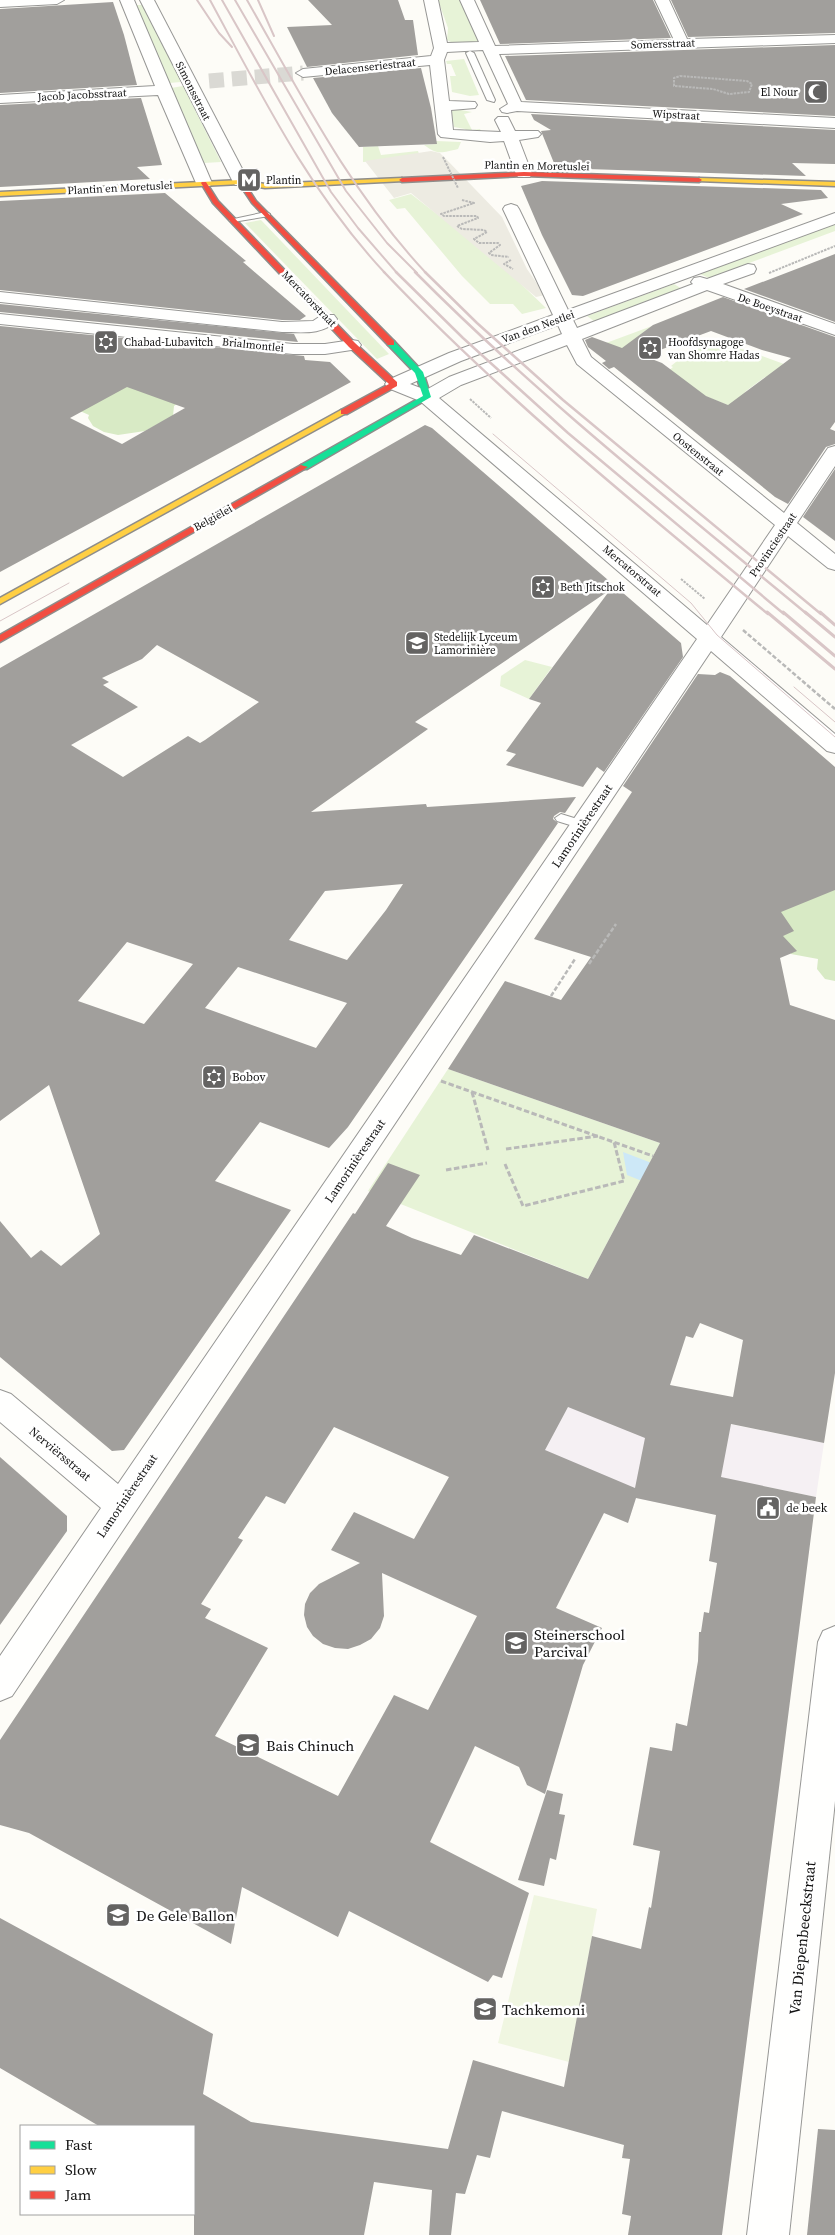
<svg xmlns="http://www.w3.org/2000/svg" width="835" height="2235" font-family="'Source Serif 4',serif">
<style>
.industrial{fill:#f5f0f3}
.green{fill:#e7f3d7}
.forest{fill:#d8eac5}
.pitch{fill:#f0f6e1}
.plaza{fill:#edebe2}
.water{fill:#cde8f7}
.building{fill:#a19f9c;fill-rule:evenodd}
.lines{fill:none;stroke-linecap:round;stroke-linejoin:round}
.street-tunnel{stroke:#dad9d4;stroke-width:15;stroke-dasharray:15 8;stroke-linecap:butt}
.lane-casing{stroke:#979795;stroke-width:2}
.street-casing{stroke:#979795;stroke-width:2}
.fast-casing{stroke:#8e8d8b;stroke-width:3}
.slow-casing{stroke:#8e8d8b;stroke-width:3}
.jam-casing{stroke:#8e8d8b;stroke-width:3}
.path-far2{stroke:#b9b9b8;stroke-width:2;stroke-dasharray:2.5 1;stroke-linecap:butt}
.path-far1{stroke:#b9b9b8;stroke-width:2.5;stroke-dasharray:4.5 2;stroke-linecap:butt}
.path{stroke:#b9b9b8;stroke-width:3;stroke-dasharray:5.5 2.5;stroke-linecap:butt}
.lane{fill:#fffffe;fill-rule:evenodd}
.street{fill:#fffffe;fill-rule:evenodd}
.fast{fill:#16e098;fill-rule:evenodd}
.slow{fill:#ffcf43;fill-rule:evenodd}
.jam{fill:#f24e42;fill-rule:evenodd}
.tram{stroke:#d9c6c7;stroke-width:1}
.rail-far2{stroke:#d9c6c7;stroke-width:2}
.rail-far1{stroke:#d9c6c7;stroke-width:2.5}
.rail{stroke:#d9c6c7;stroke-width:3}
.path-bridge{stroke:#b9b9b8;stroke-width:2;stroke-dasharray:2.5 1;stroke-linecap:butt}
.labels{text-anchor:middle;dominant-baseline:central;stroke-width:5;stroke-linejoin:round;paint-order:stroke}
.far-street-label{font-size:11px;fill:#111;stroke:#fff}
.far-poi-label{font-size:11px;fill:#111;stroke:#fff;text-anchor:start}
.street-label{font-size:12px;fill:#111;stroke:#fff}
.poi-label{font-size:12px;fill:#111;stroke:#fff;text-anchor:start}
.near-poi-label{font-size:15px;fill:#111;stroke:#fff;text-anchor:start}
.near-street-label{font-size:15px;fill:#111;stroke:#fff}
</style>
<rect width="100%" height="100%" fill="#fdfcf7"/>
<polygon class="industrial" points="542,1360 664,1411 824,1443 816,1497 763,1486 714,1514 636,1498 628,1523 604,1513 504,1431"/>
<g class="green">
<polygon points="438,0 462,0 480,44 451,42 447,40 448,28"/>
<polygon points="134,5 145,5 181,82 169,83"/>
<polygon points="464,59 479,95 470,96 452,92 450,76 456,76 451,64 447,64 446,61"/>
<polygon points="183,86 221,162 204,163 171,88"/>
<polygon points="450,108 472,112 464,114 472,130 480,129 483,134 469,133 465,129 454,127"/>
<path d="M436,141L461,142L458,149C441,153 438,155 424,145L436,144Z"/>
<polygon points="378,146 381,155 418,151 421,160 363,162 363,147"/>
<polygon points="411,194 495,259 546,308 522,314 513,304 490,304 462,276 405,208 397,209 389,200"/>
<polygon points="261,220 389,354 377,359 245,223"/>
<polygon points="835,224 835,231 709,278 700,274"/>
<polygon points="674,284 682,289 594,321 587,316"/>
<polygon points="652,326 607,360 598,346"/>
<polygon points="713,341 745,350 795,368 778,381 765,377 746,391 735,408 700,394 667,372 673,367 671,366 697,345 707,347"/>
<polygon points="525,660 552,667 529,699 500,686 501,676"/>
<polygon points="448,1069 660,1143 588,1279 368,1191"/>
</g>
<g class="forest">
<polygon points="89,374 180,401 174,406 173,416 145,431 118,435 104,432 93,426 88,418 89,415 80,411"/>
<polygon points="835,882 835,981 825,979 817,969 818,959 791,954 779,929 786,922 775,905"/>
</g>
<polygon class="pitch" points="534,1895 597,1909 569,2062 498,2043"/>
<polygon class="plaza" points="431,151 440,153 446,159 502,217 527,269 545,295 536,297 411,193 394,198 365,161"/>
<polygon class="water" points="623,1152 662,1167 652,1185 627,1175"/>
<g class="building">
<polygon points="308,0 398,0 405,20 413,20 418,55 307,67 287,27 332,25"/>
<polygon points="480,0 653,0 671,38 500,44"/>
<polygon points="671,0 835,0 835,33 688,37"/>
<polygon points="113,2 124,35 137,85 0,93 0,9"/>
<polygon points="835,45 835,116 526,100 505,56"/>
<polygon points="421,68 431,108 437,144 359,147 332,113 313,78"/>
<polygon points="141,98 162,165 137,167 150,179 0,187 0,105"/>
<polygon points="531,114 835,130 835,164 792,163 806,176 556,168 541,131 551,130 534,120"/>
<polygon points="542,181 821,190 828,198 781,204 803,214 583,296 572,295 542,235 521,186"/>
<polygon points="165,193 246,261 243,262 306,316 300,320 282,320 0,290 0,201"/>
<polygon points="835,254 835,322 744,289 799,268"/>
<path d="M723,297L835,337V422L830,429L835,431V444L826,447L788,504L775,497L614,367L609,369L602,363L606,361L588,347L585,340L592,337L622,348L653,325ZM711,331L762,350L791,358L728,405L706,396L662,363L644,356Z"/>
<polygon points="0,304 294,334 298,342 0,312"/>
<path d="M0,326L304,356L305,360L330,362L351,382L0,572ZM127,387L185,408L122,444L70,418Z"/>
<path d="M425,425L432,428L681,643L683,657L604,772L597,767L583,787L506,765L516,754L506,751L541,703L529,699L610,590L415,722L428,729L311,812L426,804L427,807L576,797L565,813L560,812L554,816L553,819L558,823L348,1127L329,1148L260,1122L215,1181L291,1210L124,1450L112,1451L0,1357V1221L31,1258L41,1250L61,1266L100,1234L49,1085L0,1121V668ZM157,645L259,702L205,740L200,743L188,736L123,777L71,745L138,707L103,685L109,682L102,678L142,659ZM403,884L386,910L347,960L289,940L325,891ZM127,942L193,964L144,1024L78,1001ZM238,967L347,1003L316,1048L205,1008Z"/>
<polygon points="835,469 835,541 803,517"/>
<path d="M720,672L730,676L835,767V890L781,912L794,931L783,936L797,951L780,958L790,1005L835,1020V1373L824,1443L731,1424L721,1477L816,1497L722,2235H628L631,2216L622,2214L630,2159L622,2158L624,2145L502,2111L490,2158L477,2155L465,2194L456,2193L451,2235H429L432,2190L374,2182L364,2235H194V2126H99L0,2068V1918L213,2034L203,2094L251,2122L448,2149L473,2060L564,2087L592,1936L641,1949L649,1907L651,1908L660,1851L633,1845L650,1747L672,1751L676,1723L687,1726L698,1661L699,1632H701L704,1612L709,1613L717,1563L709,1561L716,1515L636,1498L628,1523L604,1513L556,1608L602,1628L583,1665L545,1794L527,1785L519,1767L475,1746L430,1842L529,1893L502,1978L493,1975L488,1982L349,1911L338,1937L242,1887L231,1944L29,1833L0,1825V1740L353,1213L355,1214L388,1163L420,1175L386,1226L412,1238L461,1255L474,1235L588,1279L660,1143L448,1069L505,981L561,1000L591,957L534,939L632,792L623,786L698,674L715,675ZM700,1323L743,1340L733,1397L670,1385L686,1336L693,1338ZM568,1407L645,1438L635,1488L545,1450ZM334,1427L449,1477L414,1539L354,1512L331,1550L360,1563L319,1584L310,1593L305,1604L304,1615L307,1627L313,1636L323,1644L335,1648L348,1649L360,1645L371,1639L380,1628L384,1616L382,1573L477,1616L428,1710L394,1695L338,1796L215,1736L268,1648L205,1618L211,1609L201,1604L243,1540L238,1538L266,1496L285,1504Z"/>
<polygon points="0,1457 67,1516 67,1531 0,1625"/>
<polygon points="547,1790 563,1794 559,1814 565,1815 556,1860 550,1858 544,1886 518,1880"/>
<polygon points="818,2129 835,2130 835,2235 807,2235"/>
</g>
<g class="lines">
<polyline class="street-tunnel" points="209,81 303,73"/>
<defs>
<g id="lane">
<polygon points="470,51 474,53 495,100 494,102 487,100 466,53"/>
<polygon points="266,212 270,214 269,216 233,222 229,220"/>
<polygon points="561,814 587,822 589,825 583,829 557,821 555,818"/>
</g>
<g id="street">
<polygon points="0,0 64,0 57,4 0,7"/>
<polygon points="120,0 134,0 212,183 210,186 198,186 196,183 158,95 0,103 0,95 155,86"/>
<polygon points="140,0 154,0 249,182 247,185 235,185 233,182"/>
<polygon points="424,0 438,0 447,43 479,42 460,0 474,0 495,46 674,40 655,0 669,0 687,39 835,35 835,43 499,54 521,102 835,118 835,128 517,111 507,113 502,112 500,109 508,104 483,50 447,52 444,60 449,101 475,102 477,105 475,108 451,110 453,130 501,132 495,120 498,117 508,117 515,131 538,131 541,134 538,137 519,140 532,174 530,177 518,177 516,174 504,141 490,142 441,137 438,134 430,65 303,77 296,73 303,69 431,56 434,48"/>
<path d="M511,204L517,206L519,209L568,310L835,213V224L573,320L577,328L693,284L691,282L694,278L700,277L707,279L748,264L754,265L756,269L754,273L723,284L835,324V335L707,290L582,339L591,357L784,513L828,448L835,446V466L797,523L835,554V570L828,568L788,536L721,637L835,734V753L827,751L711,651L12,1696L0,1701V1656L101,1508L0,1422V1390L11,1394L118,1484L697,639L420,401L388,388L385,384L388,380L449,353L553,315L503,209L505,206ZM558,325L562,334L449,377L426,390L410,384L461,361ZM567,345L577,364L775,525L707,625L439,398L461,385Z"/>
<path d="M0,292L282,322L313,321L322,315H334L337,319C325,336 300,332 282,332L0,302Z"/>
<polygon points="0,314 293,344 325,344 352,340 358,341 361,345 358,349 325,354 293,354 0,324"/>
<polygon points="835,1626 835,1801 789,2235 747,2235 818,1642 823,1631"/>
</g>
<polygon id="fast" points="388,341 394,341 423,372 431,397 307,469 301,469 301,465 423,396 415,373 388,345"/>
<g id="slow">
<polygon points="402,178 404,179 404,181 265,188 241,184 0,196 0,192 241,180 265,184"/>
<polygon points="699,178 835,182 835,186 697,181 697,179"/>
<polygon points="341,410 348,412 0,604 0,598"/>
</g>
<g id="jam">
<polygon points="524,172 699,178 702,180 699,182 524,176 402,182 399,180 402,178"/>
<polygon points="239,181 243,181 256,201 394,341 394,345 388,345 252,203 238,182"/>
<polygon points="202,182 206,182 218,201 355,343 397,382 397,386 347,414 341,414 341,410 389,384 349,347 213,203 201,183"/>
<polygon points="301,465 308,467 0,642 0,635"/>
</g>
</defs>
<use href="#lane" class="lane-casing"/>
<use href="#street" class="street-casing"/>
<use href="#fast" class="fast-casing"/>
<use href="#slow" class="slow-casing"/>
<use href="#jam" class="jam-casing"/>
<g class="path-far2">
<polygon points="680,76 747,81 752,84 749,92 729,94 713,89 674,86 674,78"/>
<polyline points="462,200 474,203 441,214 444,216 477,216 478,218 457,226 462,229 484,230 487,232 474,239 479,243 498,243 500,245 489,253 491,255 509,257"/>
<polyline points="511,260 504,264 513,269"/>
<polyline points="769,273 835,246"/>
<polyline points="470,399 491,418"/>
<polyline points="681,579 705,599"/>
</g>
<g class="path-far1">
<polyline points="743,630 835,709"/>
<polyline points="589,964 616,924"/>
<polyline points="551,996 575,959"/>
</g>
<g class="path">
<polyline points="441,1081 653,1156"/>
<polyline points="472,1092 488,1150"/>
<polyline points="506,1149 598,1136"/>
<polyline points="505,1164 523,1206 624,1181 614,1142"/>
<polyline points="446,1170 487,1163"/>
</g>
<use href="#lane" class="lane"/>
<use href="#street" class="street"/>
<use href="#fast" class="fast"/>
<use href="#slow" class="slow"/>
<use href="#jam" class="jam"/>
<g class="tram">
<polyline points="493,434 691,603 717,635 835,737"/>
<polyline points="0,621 69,583"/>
<polyline points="794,687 835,722"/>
</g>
<g class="rail-far2">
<polyline points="197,0 219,33 232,47"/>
<path d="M210,0C262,96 310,193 385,273"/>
<polyline points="222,0 331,192 358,228 397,273"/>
<polyline points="235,0 346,191 387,243 417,273"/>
<path d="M247,0C301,95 351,193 426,273"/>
<polyline points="258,0 274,36"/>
</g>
<g class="rail-far1">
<path d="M384,272C502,396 636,505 768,614"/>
<polyline points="396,272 463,338 568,433 784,614"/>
<path d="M415,272C537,395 673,503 807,614"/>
<polyline points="425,272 477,323 563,400 821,614"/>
</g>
<g class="rail">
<polyline points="767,612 835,669"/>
<polyline points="783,612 835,656"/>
<polyline points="805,612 835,637"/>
<polyline points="820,612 835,625"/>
</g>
<polyline class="path-bridge" points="443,157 458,188"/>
</g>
<defs>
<symbol id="mosque-square" viewBox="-11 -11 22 22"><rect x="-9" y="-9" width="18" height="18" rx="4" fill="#646362" stroke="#fff"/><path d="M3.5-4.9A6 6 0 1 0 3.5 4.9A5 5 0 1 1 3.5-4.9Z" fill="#fff"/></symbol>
<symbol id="metro-square" viewBox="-11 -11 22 22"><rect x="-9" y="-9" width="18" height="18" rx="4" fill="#646362" stroke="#fff"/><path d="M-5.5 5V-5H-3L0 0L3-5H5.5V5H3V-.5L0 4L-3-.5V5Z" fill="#fff"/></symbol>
<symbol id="synagogue-square" viewBox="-11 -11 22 22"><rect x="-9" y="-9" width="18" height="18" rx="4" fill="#646362" stroke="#fff"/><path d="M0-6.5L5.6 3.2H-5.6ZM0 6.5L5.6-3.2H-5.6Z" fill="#fff"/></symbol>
<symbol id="school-square" viewBox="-11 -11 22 22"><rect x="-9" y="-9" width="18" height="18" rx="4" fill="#646362" stroke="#fff"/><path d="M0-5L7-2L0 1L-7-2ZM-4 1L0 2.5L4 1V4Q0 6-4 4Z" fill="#fff"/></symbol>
<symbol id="civic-square" viewBox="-11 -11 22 22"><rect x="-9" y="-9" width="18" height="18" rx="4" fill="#646362" stroke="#fff"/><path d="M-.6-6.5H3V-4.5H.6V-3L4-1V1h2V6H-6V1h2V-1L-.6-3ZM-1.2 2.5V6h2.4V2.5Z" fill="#fff"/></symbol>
</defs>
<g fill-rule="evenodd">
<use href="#mosque-square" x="802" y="78" width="28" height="28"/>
<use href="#metro-square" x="235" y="166" width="28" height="28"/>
<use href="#synagogue-square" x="92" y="328" width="28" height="28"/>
<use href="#synagogue-square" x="636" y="334" width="28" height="28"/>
<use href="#synagogue-square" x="529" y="573" width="28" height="28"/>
<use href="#school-square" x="403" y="629" width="28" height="28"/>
<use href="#synagogue-square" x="200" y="1063" width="28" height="28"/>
<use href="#civic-square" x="754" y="1494" width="28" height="28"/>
<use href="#school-square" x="502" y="1629" width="28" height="28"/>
<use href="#school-square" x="234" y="1731" width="28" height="28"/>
<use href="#school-square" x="104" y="1901" width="28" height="28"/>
<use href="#school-square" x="471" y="1995" width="28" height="28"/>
</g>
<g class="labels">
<g class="far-street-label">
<text transform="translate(663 44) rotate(-2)">Somersstraat</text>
<text transform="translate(370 67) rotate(-6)">Delacenseriestraat</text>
<text transform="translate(193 91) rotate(63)">Simonsstraat</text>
<text transform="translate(82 95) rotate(-3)">Jacob Jacobsstraat</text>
<text transform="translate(676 115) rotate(3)">Wipstraat</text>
<text transform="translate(537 166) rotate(1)">Plantin en Moretuslei</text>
<text transform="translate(120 188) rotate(-3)">Plantin en Moretuslei</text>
<text transform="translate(309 299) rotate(46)">Mercatorstraat</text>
<text transform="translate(770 308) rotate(19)">De Boeystraat</text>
<text transform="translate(538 327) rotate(-20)">Van den Nestlei</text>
<text transform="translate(253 345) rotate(6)">Brialmontlei</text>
<text transform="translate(698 454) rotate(39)">Oostenstraat</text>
<text transform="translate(213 518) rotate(-29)">Belgiëlei</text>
<text transform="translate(773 545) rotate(-56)">Provinciestraat</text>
<text transform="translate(632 571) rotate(40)">Mercatorstraat</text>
</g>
<g class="far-poi-label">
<text x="798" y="92" text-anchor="end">El Nour</text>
<text x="266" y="180">Plantin</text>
<text x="124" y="342">Chabad-Lubavitch</text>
<text x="668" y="342">Hoofdsynagoge<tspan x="668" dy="13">van Shomre Hadas</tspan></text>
<text x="560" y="587">Beth Jitschok</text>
<text x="434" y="637">Stedelijk Lyceum<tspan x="434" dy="13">Lamorinière</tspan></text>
</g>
<g class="street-label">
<text transform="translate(582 826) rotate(-56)">Lamorinièrestraat</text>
<text transform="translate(355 1161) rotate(-56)">Lamorinièrestraat</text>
<text transform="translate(60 1454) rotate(40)">Nerviërsstraat</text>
<text transform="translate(127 1496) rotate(-56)">Lamorinièrestraat</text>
</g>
<g class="poi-label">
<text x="232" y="1077">Bobov</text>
<text x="786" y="1508">de beek</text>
</g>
<g class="near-poi-label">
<text x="534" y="1634">Steinerschool<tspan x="534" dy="17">Parcival</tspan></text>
<text x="266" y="1745">Bais Chinuch</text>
<text x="136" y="1915">De Gele Ballon</text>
<text x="502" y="2009">Tachkemoni</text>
</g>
<g class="near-street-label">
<text transform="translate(802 1938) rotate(-84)">Van Diepenbeeckstraat</text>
</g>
</g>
<rect x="20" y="2125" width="175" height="90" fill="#ffffff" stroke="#a0a0a0"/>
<rect x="30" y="2141" width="25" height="8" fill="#16e098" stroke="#a0a0a0"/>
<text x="65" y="2150" font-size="15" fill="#111111">Fast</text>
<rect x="30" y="2166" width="25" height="8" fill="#ffcf43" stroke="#a0a0a0"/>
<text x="65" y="2175" font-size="15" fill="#111111">Slow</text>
<rect x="30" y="2191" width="25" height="8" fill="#f24e42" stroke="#a0a0a0"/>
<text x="65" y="2200" font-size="15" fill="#111111">Jam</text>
</svg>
